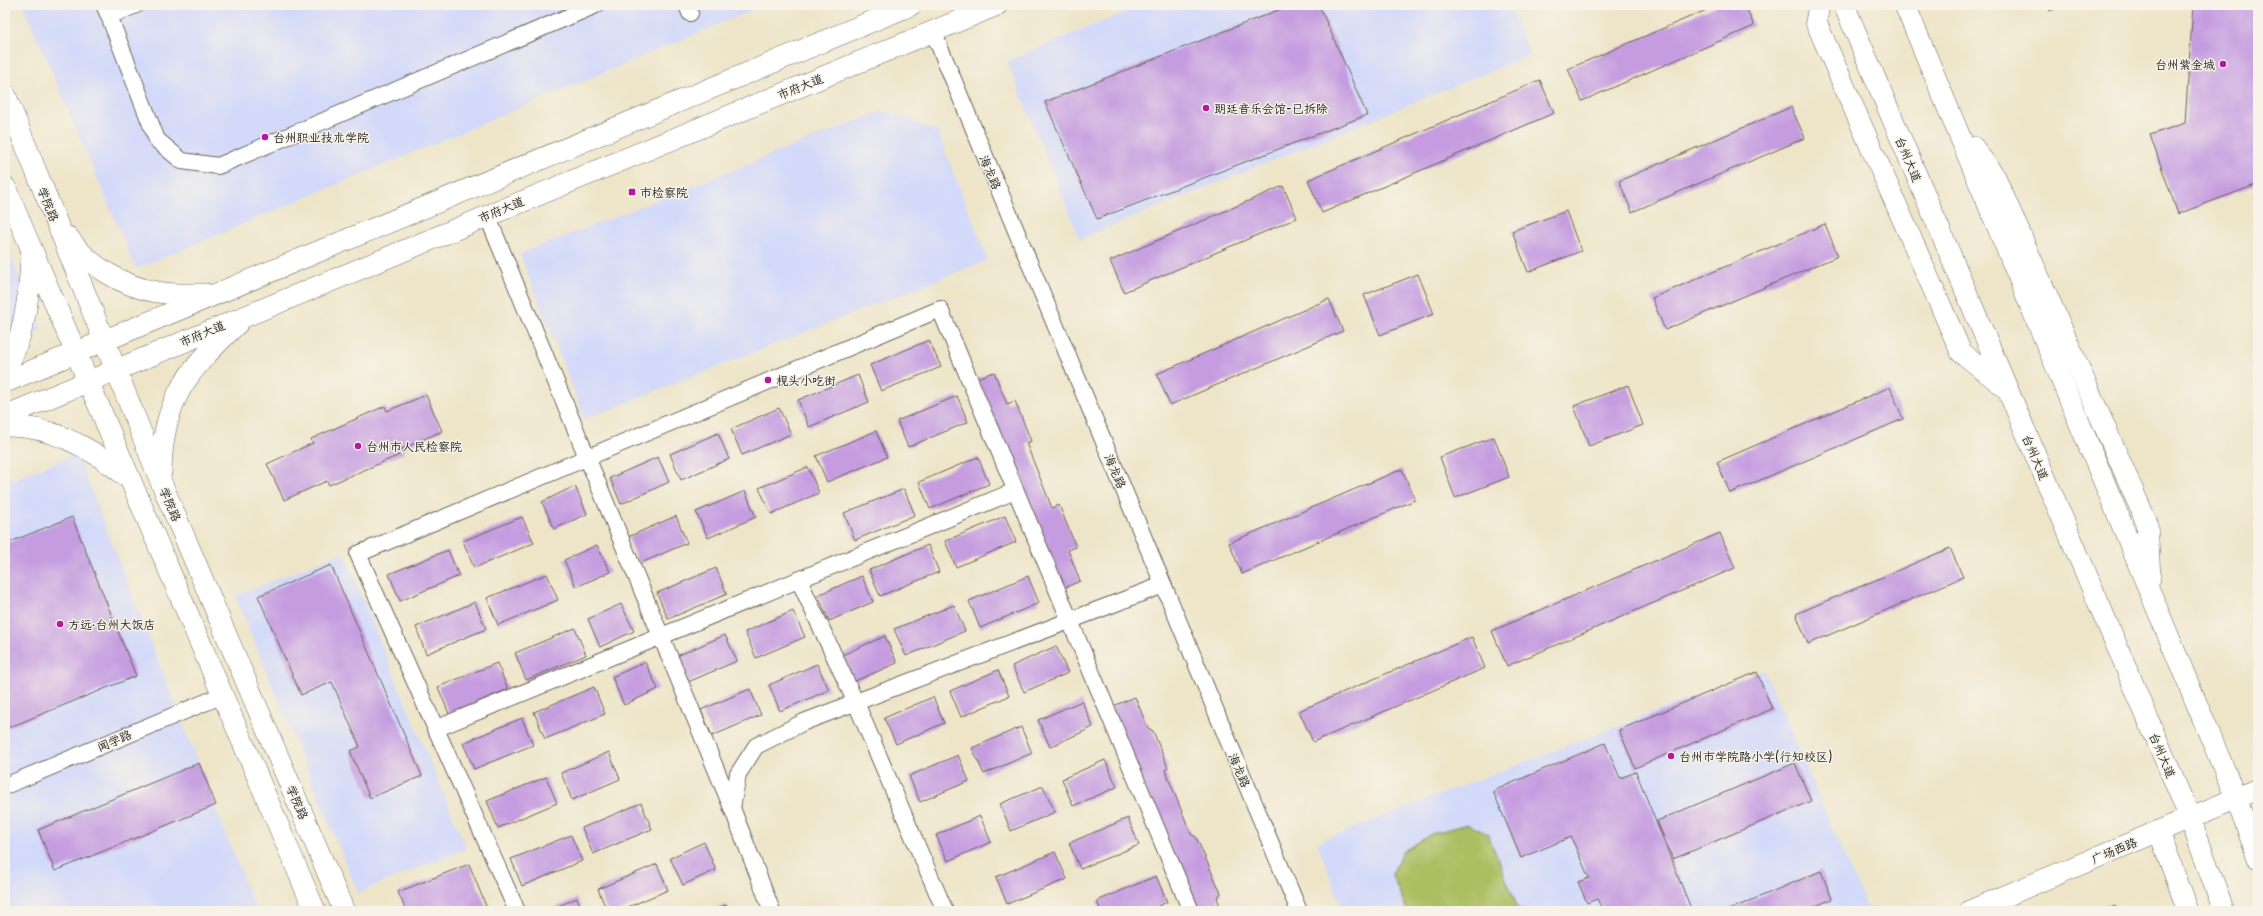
<svg xmlns="http://www.w3.org/2000/svg" width="2263" height="916" font-family="'Playpen Sans','LXGW WenKai TC',sans-serif">
<style>
.built{fill:#d3d9f9}
.green{fill:#acbe62;stroke:#646d3f}
.building{fill:#c59ce0}
.lines{fill:none;stroke-linecap:round;stroke-linejoin:round}
.minor-casing{stroke:#666259;stroke-width:18}
.major-casing{stroke:#666259;stroke-width:22}
.minor{stroke:#fff;stroke-width:16}
.major{stroke:#fff;stroke-width:21}
.poi-dot{fill:#b5179e;stroke:#f7f3e8;stroke-width:1.5}
.labels{text-anchor:middle;dominant-baseline:central;stroke-width:3;stroke-linejoin:round;paint-order:stroke}
.poi-label{font-size:12px;fill:#1c1c1c;stroke:#f7f3e8;text-anchor:start}
.street-label{font-size:12px;fill:#1c1c1c;stroke:#f7f3e8}
</style>
<rect width="100%" height="100%" fill="#f7f3e8"/>
<filter id="ink" filterUnits="userSpaceOnUse"><feTurbulence type="fractalNoise" baseFrequency=".025" numOctaves="2"/><feDisplacementMap in="SourceGraphic" scale="8" xChannelSelector="R" yChannelSelector="G"/><feConvolveMatrix kernelMatrix="1 2 1 2 8 2 1 2 1" color-interpolation-filters="sRGB"/></filter>
<filter id="wash" filterUnits="userSpaceOnUse"><feTurbulence type="fractalNoise" baseFrequency=".012" numOctaves="4" result="noise"/><feDisplacementMap in="SourceGraphic" scale="16" xChannelSelector="R" yChannelSelector="G"/><feGaussianBlur stdDeviation="0.9" result="paint"/><feColorMatrix in="noise" values="0 0 0 0 0 0 0 0 0 0 0 0 0 0 0 0 0 1.4 0 .05"/><feComposite in="paint" operator="in"/></filter>
<g filter="url(#wash)">
<rect width="100%" height="100%" fill="#eee5c9"/>
<g class="built">
<polygon points="23,5 765,5 136,269"/>
<polygon points="1143,5 1509,5 1530,55 1080,239 1007,61"/>
<polygon points="885,110 937,131 988,260 585,419 520,254"/>
<polygon points="5,243 42,330 5,345"/>
<polygon points="77,454 256,911 5,911 5,482"/>
<polygon points="343,552 466,848 358,893 235,596"/>
<polygon points="1764,670 1868,911 1343,911 1317,842"/>
</g>
<polygon class="green" points="1467,824 1488,834 1519,911 1407,911 1392,875 1402,852 1431,834"/>
<g id="blocks">
<g class="building">
<polygon points="1291,5 1319,5 1367,115 1097,219 1045,102"/>
<polygon points="1718,5 1745,5 1754,26 1582,101 1568,69"/>
<polygon points="2048,5 2063,5 2050,11"/>
<polygon points="2193,5 2258,5 2258,184 2178,214 2150,135 2185,123"/>
<polygon points="1540,80 1554,113 1322,213 1308,180"/>
<polygon points="1791,107 1805,138 1632,212 1619,181"/>
<polygon points="1283,186 1297,218 1124,292 1110,261"/>
<polygon points="1566,211 1581,251 1528,272 1512,231"/>
<polygon points="1825,224 1838,256 1665,330 1652,298"/>
<polygon points="1418,274 1434,314 1380,335 1364,295"/>
<polygon points="1329,299 1343,331 1170,405 1157,374"/>
<polygon points="929,340 941,367 881,391 870,365"/>
<polygon points="994,372 1007,404 1015,401 1031,441 1026,443 1052,508 1059,505 1076,547 1068,550 1080,581 1062,589 977,378"/>
<polygon points="858,375 869,402 809,427 798,400"/>
<polygon points="1628,385 1643,425 1589,446 1574,406"/>
<polygon points="1890,387 1903,419 1730,493 1717,462"/>
<polygon points="426,395 442,431 402,449 404,453 329,485 327,481 284,500 267,464 313,443 311,439 385,406 387,411"/>
<polygon points="957,396 968,422 908,447 897,421"/>
<polygon points="779,408 791,434 742,455 731,429"/>
<polygon points="876,431 887,457 827,482 816,456"/>
<polygon points="718,433 729,459 681,480 670,454"/>
<polygon points="1494,437 1509,477 1455,498 1440,457"/>
<polygon points="658,457 669,482 621,504 610,478"/>
<polygon points="978,457 989,484 930,509 919,482"/>
<polygon points="808,467 819,493 771,514 759,488"/>
<polygon points="1402,469 1415,500 1242,574 1229,543"/>
<polygon points="575,486 587,514 554,529 542,502"/>
<polygon points="904,489 915,515 855,540 844,513"/>
<polygon points="745,491 756,517 708,538 696,512"/>
<polygon points="676,516 687,543 639,564 628,537"/>
<polygon points="1005,516 1016,542 956,567 945,541"/>
<polygon points="72,517 136,676 5,729 5,544"/>
<polygon points="522,517 534,543 474,568 463,541"/>
<polygon points="1720,533 1735,568 1507,666 1492,631"/>
<polygon points="597,545 610,572 576,587 564,560"/>
<polygon points="928,545 939,572 880,596 869,570"/>
<polygon points="1950,548 1963,577 1808,644 1796,614"/>
<polygon points="448,550 459,576 400,601 389,574"/>
<polygon points="331,565 422,776 370,798 350,751 360,747 332,682 301,695 258,596"/>
<polygon points="716,568 727,594 668,619 657,593"/>
<polygon points="547,574 558,600 498,625 487,598"/>
<polygon points="862,576 873,602 829,621 818,595"/>
<polygon points="1028,576 1039,603 980,628 969,601"/>
<polygon points="475,602 486,629 426,654 416,627"/>
<polygon points="621,604 634,631 600,647 588,619"/>
<polygon points="954,605 965,631 906,656 894,629"/>
<polygon points="793,611 805,637 756,658 745,632"/>
<polygon points="575,628 586,655 526,680 515,653"/>
<polygon points="725,635 737,661 688,682 677,656"/>
<polygon points="885,636 897,663 853,682 842,655"/>
<polygon points="1472,637 1485,668 1313,742 1299,711"/>
<polygon points="1056,646 1068,673 1024,692 1012,666"/>
<polygon points="645,662 658,689 624,705 612,677"/>
<polygon points="497,663 508,689 449,714 438,687"/>
<polygon points="817,664 829,690 780,711 769,685"/>
<polygon points="998,670 1009,696 961,717 950,691"/>
<polygon points="1757,672 1772,709 1635,768 1619,730"/>
<polygon points="594,687 605,714 545,739 534,712"/>
<polygon points="750,689 761,715 712,736 701,710"/>
<polygon points="933,697 944,723 896,744 884,718"/>
<polygon points="1135,697 1148,728 1153,731 1168,768 1165,770 1191,834 1196,837 1221,893 1217,898 1222,911 1196,911 1111,707"/>
<polygon points="1082,701 1093,727 1050,747 1038,720"/>
<polygon points="522,718 533,745 474,769 463,743"/>
<polygon points="1021,727 1032,753 984,774 972,748"/>
<polygon points="1605,743 1620,778 1636,772 1692,911 1603,911 1597,899 1587,903 1578,882 1589,878 1571,837 1521,858 1493,791"/>
<polygon points="609,752 620,779 572,800 561,773"/>
<polygon points="958,755 969,781 920,802 909,776"/>
<polygon points="1105,760 1117,787 1073,806 1062,779"/>
<polygon points="199,763 216,805 55,871 38,830"/>
<polygon points="1795,763 1811,801 1673,859 1657,821"/>
<polygon points="546,777 557,803 498,828 487,801"/>
<polygon points="1043,786 1055,812 1011,831 1000,804"/>
<polygon points="641,803 652,829 593,854 582,828"/>
<polygon points="980,816 991,842 948,861 936,835"/>
<polygon points="1128,818 1139,845 1080,869 1069,843"/>
<polygon points="571,835 582,861 522,886 511,859"/>
<polygon points="704,842 716,870 683,885 670,858"/>
<polygon points="1055,852 1067,879 1007,904 996,877"/>
<polygon points="469,864 488,911 406,911 398,892"/>
<polygon points="657,864 668,890 619,911 607,911 598,889"/>
<polygon points="1821,871 1832,899 1804,911 1726,911"/>
<polygon points="1156,876 1167,902 1147,911 1101,911 1097,901"/>
<polygon points="577,898 583,911 547,911"/>
<polygon points="726,905 729,911 712,911"/>
<polygon points="2115,906 2117,911 2103,911"/>
</g>
</g>
</g>
<g filter="url(#ink)">
<use href="#blocks" fill-opacity="0" stroke="#666259" stroke-width="1"/>
<g class="lines">
<defs>
<g id="minor">
<polyline points="104,5 109,16 136,5"/>
<polyline points="687,5 690,13"/>
<polyline points="109,16 157,140 182,161 218,166 596,5"/>
<polyline points="933,31 1299,911"/>
<polyline points="487,215 732,808 772,911"/>
<polyline points="799,580 856,703 945,911"/>
<polyline points="435,729 1015,491"/>
<polyline points="5,786 223,695"/>
<polyline points="732,808 738,774 756,746 804,722 1163,585"/>
<polyline points="517,911 358,554 940,309 1191,911"/>
</g>
<g id="major">
<polyline points="1819,5 1816,22 1961,352 2005,387"/>
<polyline points="1844,5 2190,818 2224,911"/>
<polyline points="1905,5 2236,798 2258,858"/>
<polyline points="5,94 161,482 344,911"/>
<polyline points="1973,147 1995,177 2147,523 2150,578"/>
<polyline points="5,187 315,911"/>
<path d="M68,237C87,265 124,287 157,292C174,295 190,294 206,294"/>
<path d="M5,370C25,337 30,293 31,255"/>
<polyline points="5,382 911,5"/>
<polyline points="5,416 997,5"/>
<path d="M5,426C51,425 92,448 127,477"/>
<path d="M161,473C162,399 187,372 238,323"/>
<polyline points="2159,831 2188,911"/>
<polyline points="1970,911 2258,789"/>
</g>
</defs>
<use href="#minor" class="minor-casing"/>
<use href="#major" class="major-casing"/>
<use href="#minor" class="minor"/>
<use href="#major" class="major"/>
</g>
</g>
<g class="poi-dot">
<circle cx="2223" cy="64" r="4"/>
<circle cx="1206" cy="108" r="4"/>
<circle cx="265" cy="137" r="4"/>
<rect x="628" y="188" width="8" height="8" rx="2"/>
<circle cx="768" cy="380" r="4"/>
<circle cx="358" cy="446" r="4"/>
<circle cx="60" cy="624" r="4"/>
<circle cx="1671" cy="756" r="4"/>
</g>
<g class="labels">
<g class="poi-label">
<text x="2215" y="64" text-anchor="end">台州紫金城</text>
<text x="1214" y="108">朗廷音乐会馆-已拆除</text>
<text x="273" y="137">台州职业技术学院</text>
<text x="640" y="192">市检察院</text>
<text x="776" y="380">枧头小吃街</text>
<text x="366" y="446">台州市人民检察院</text>
<text x="68" y="624">方远·台州大饭店</text>
<text x="1679" y="756">台州市学院路小学(行知校区)</text>
</g>
<g class="street-label">
<text transform="translate(800 86) rotate(-22)">市府大道</text>
<text transform="translate(1909 159) rotate(67)">台州大道</text>
<text transform="translate(991 172) rotate(67)">海龙路</text>
<text transform="translate(49 204) rotate(68)">学院路</text>
<text transform="translate(501 209) rotate(-23)">市府大道</text>
<text transform="translate(202 333) rotate(-23)">市府大道</text>
<text transform="translate(2036 457) rotate(67)">台州大道</text>
<text transform="translate(1116 471) rotate(67)">海龙路</text>
<text transform="translate(171 504) rotate(67)">学院路</text>
<text transform="translate(114 740) rotate(-23)">闻学路</text>
<text transform="translate(2163 755) rotate(67)">台州大道</text>
<text transform="translate(1240 770) rotate(67)">海龙路</text>
<text transform="translate(298 802) rotate(67)">学院路</text>
<text transform="translate(2114 850) rotate(-23)">广场西路</text>
</g>
</g>
<rect width="2263" height="916" fill="none" stroke="#f7f3e8" stroke-width="20"/>
</svg>
